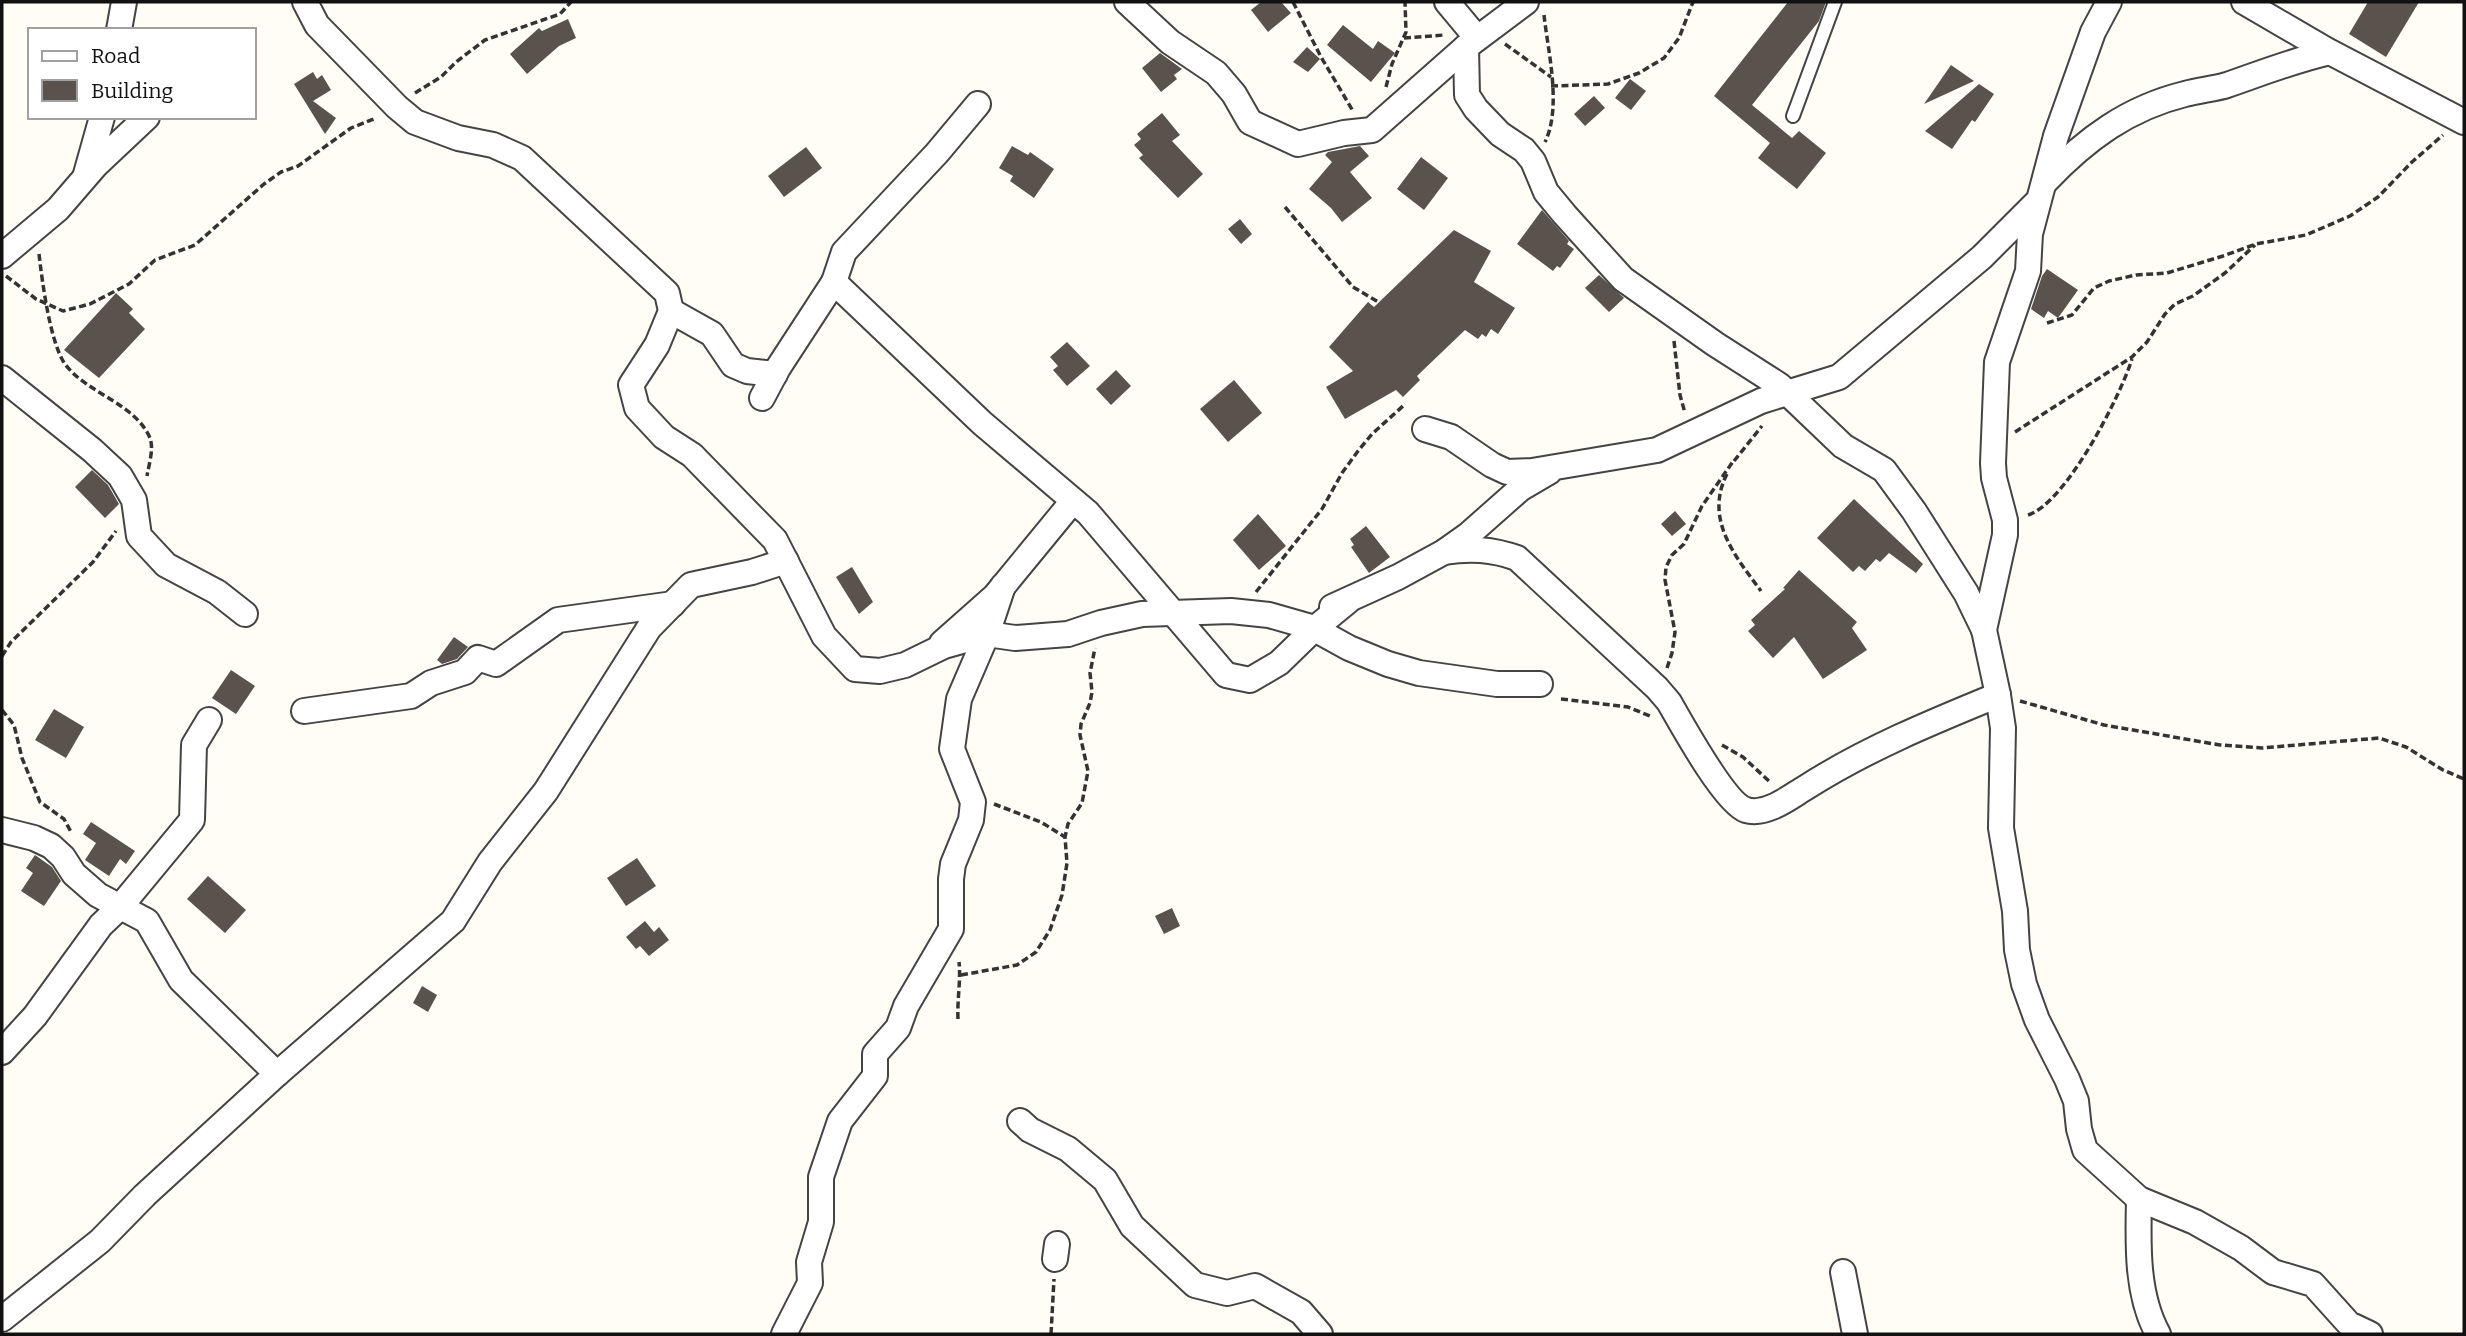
<svg xmlns="http://www.w3.org/2000/svg" width="2466" height="1336" font-family="Bitter,serif">
<style>
.building{fill:#5a524d}
.lines{fill:none;stroke-linecap:round;stroke-linejoin:round}
.lane-casing{stroke:#444;stroke-width:16}
.street-casing{stroke:#444;stroke-width:28}
.path{stroke:#333;stroke-width:3.5;stroke-dasharray:7 3.5;stroke-linecap:butt}
.lane{stroke:#fff;stroke-width:12}
.street{stroke:#fff;stroke-width:24}
</style>
<rect width="100%" height="100%" fill="#fffdf5"/>
<g class="building">
<polygon points="1261,2 1281,2 1291,13 1268,32 1251,10"/>
<polygon points="1788,2 1826,2 1819,21 1752,105 1792,138 1799,131 1826,153 1797,189 1758,158 1770,143 1714,96"/>
<polygon points="2368,2 2419,2 2386,57 2349,34"/>
<polygon points="568,19 576,38 559,46 527,74 510,54 539,28 542,31"/>
<polygon points="1343,25 1373,49 1378,41 1395,53 1371,82 1327,45"/>
<polygon points="1307,47 1320,59 1308,72 1293,62"/>
<polygon points="1160,53 1182,69 1174,75 1177,79 1161,92 1142,68"/>
<polygon points="1951,65 1974,81 1924,104"/>
<polygon points="313,72 317,79 322,75 331,90 313,101 336,118 325,134 294,84"/>
<polygon points="1630,79 1646,91 1631,110 1615,98"/>
<polygon points="1979,84 1994,94 1975,122 1972,120 1952,149 1925,131"/>
<polygon points="1594,96 1605,108 1585,126 1574,114"/>
<polygon points="1162,113 1180,135 1172,141 1203,174 1178,198 1139,158 1143,155 1134,145 1141,139 1137,134"/>
<polygon points="1012,146 1028,155 1030,152 1054,169 1034,198 1010,181 1013,176 999,168"/>
<polygon points="1360,146 1369,156 1350,172 1372,198 1342,222 1331,208 1309,189 1332,162 1325,155 1328,152"/>
<polygon points="806,147 822,168 784,197 768,176"/>
<polygon points="1421,157 1448,178 1424,210 1397,189"/>
<polygon points="1542,210 1569,241 1567,244 1574,249 1560,268 1557,266 1553,271 1517,244"/>
<polygon points="1240,219 1252,234 1241,244 1228,229"/>
<polygon points="1454,230 1491,251 1474,282 1515,308 1498,334 1491,329 1486,337 1482,334 1478,339 1465,330 1417,376 1420,380 1403,397 1396,390 1345,419 1326,387 1353,371 1329,347 1368,302 1374,307"/>
<polygon points="2047,269 2078,290 2058,318 2048,311 2044,318 2031,309 2042,276"/>
<polygon points="1599,275 1624,298 1609,312 1585,288"/>
<polygon points="116,293 133,309 129,313 145,329 99,378 64,350"/>
<polygon points="1067,342 1090,366 1067,386 1053,370 1058,366 1050,357"/>
<polygon points="1116,370 1131,386 1111,405 1096,389"/>
<polygon points="1234,380 1262,413 1228,442 1200,409"/>
<polygon points="92,470 108,485 119,504 105,518 75,487"/>
<polygon points="1854,499 1923,564 1916,573 1889,553 1880,562 1876,559 1865,571 1859,566 1853,572 1817,538"/>
<polygon points="1675,511 1686,524 1672,536 1661,524"/>
<polygon points="1258,514 1286,546 1259,570 1233,540"/>
<polygon points="1366,526 1390,557 1369,573 1351,547 1354,545 1350,539"/>
<polygon points="852,567 873,602 859,614 836,577"/>
<polygon points="1799,570 1857,622 1852,628 1867,650 1823,679 1794,637 1773,658 1748,631 1755,625 1751,620 1785,589 1783,588"/>
<polygon points="454,637 468,647 457,659 442,664 437,660"/>
<polygon points="231,670 255,686 236,714 212,698"/>
<polygon points="54,709 84,727 66,758 35,740"/>
<polygon points="91,822 135,851 126,864 120,859 109,876 85,860 96,843 83,834"/>
<polygon points="35,855 52,867 61,881 44,906 21,891 33,873 26,868"/>
<polygon points="637,858 656,886 626,906 607,878"/>
<polygon points="208,876 246,910 225,933 187,899"/>
<polygon points="1172,908 1180,926 1164,934 1155,916"/>
<polygon points="645,921 654,932 659,927 669,940 649,956 640,946 636,949 626,937"/>
<polygon points="422,986 437,995 428,1012 413,1003"/>
</g>
<g class="lines">
<defs>
<polyline id="lane" points="1793,116 1835,2"/>
<g id="street">
<polyline points="305,2 317,25 397,107 415,122 458,138 493,145 522,158 667,293 671,311 657,345 631,385 637,408 664,437 692,455 775,540 824,636 855,669 880,671 905,665 944,646 987,634 1015,638 1068,634 1101,623 1142,614 1231,611 1269,615 1311,627 1349,648 1388,664 1419,673 1497,684 1540,684"/>
<polyline points="1127,2 1170,42 1216,73 1234,94 1250,122 1298,144 1344,133 1372,130 1466,47 1526,2"/>
<polyline points="1447,2 1477,38"/>
<polyline points="2109,2 2093,32 2056,136 2030,234 2028,271 1997,362 1993,463 1994,478 2005,520 2005,535 1984,630 1998,695 2003,728 2001,828 2015,911 2017,950 2024,984 2037,1020 2067,1079 2076,1101 2079,1129 2085,1150 2139,1199 2195,1222 2241,1248 2273,1272 2313,1284 2349,1324 2370,1334"/>
<polyline points="2244,2 2330,52 2464,122"/>
<polyline points="119,30 124,2"/>
<polyline points="1466,47 1467,95 1476,109 1500,134 1524,150 1533,161 1546,192 1565,215 1623,279 1715,344 1779,385 1843,446 1884,470 1914,511 1966,593 1984,630"/>
<polyline points="86,174 102,117"/>
<path d="M2046,181C2086,139 2128,108 2185,94C2199,90 2214,89 2227,85C2262,73 2294,60 2330,52"/>
<polyline points="2,256 58,209 96,165 147,117"/>
<polyline points="834,282 982,423 1088,513 1226,675 1250,680 1279,663 1314,629 1347,602"/>
<polyline points="671,311 712,334 733,365 747,371 775,374"/>
<polyline points="2,378 92,450 120,476 134,500 139,536 166,565 217,592 245,614"/>
<polyline points="762,398 778,368 834,282 844,252 937,153 978,104"/>
<polyline points="1425,429 1451,437 1492,465 1507,472 1532,471 1657,450 1761,401 1839,377 1982,257 2036,203"/>
<path d="M1444,552C1470,548 1492,549 1517,558L1657,688L1669,702C1681,723 1725,803 1746,810C1766,816 1790,797 1805,788C1866,749 1932,722 1998,695"/>
<polyline points="1332,607 1398,577 1444,552 1468,535 1520,489 1549,472"/>
<polyline points="942,643 995,596 1073,501"/>
<polyline points="304,711 411,696 431,683 465,672 478,658 496,664 558,620 673,604"/>
<polyline points="2,830 34,838 51,846 63,857 74,874 98,895 147,921 181,980 277,1074 145,1195 100,1241 2,1319"/>
<polyline points="2,1052 35,1016 101,925 120,907 192,820 194,745 209,720"/>
<polyline points="277,1074 453,921 490,862 546,791 649,628 691,585 752,572 786,561"/>
<polyline points="1020,1121 1030,1130 1068,1149 1105,1180 1132,1226 1195,1285 1227,1293 1255,1286 1301,1312 1320,1334"/>
<path d="M2139,1199C2138,1243 2136,1294 2158,1334"/>
<polyline points="1055,1259 1057,1244"/>
<polyline points="1843,1272 1855,1334"/>
<polyline points="784,1334 810,1283 809,1262 821,1222 821,1177 840,1121 875,1076 875,1054 898,1028 906,1006 951,929 951,879 953,864 971,820 973,802 952,749 959,699 987,634 1003,586"/>
</g>
</defs>
<use href="#lane" class="lane-casing"/>
<use href="#street" class="street-casing"/>
<g class="path">
<polyline points="1293,2 1321,57 1353,111"/>
<path d="M1544,15C1548,52 1562,107 1545,142"/>
<polyline points="1404,38 1444,35"/>
<polyline points="1505,44 1551,77"/>
<polyline points="1551,86 1608,84 1639,73 1664,58 1679,38 1693,2"/>
<polyline points="1386,87 1392,64 1406,32 1405,2"/>
<polyline points="415,93 441,77 456,62 485,40 560,14 571,2"/>
<polyline points="1285,207 1353,287 1380,303"/>
<path d="M39,254C42,280 50,343 65,364C86,393 135,403 150,438C154,449 149,464 147,476"/>
<polyline points="6,276 36,299 63,311 90,304 129,284 155,260 195,245 264,184 281,172 298,166 351,128 376,118"/>
<polyline points="2047,323 2072,315 2094,288 2109,281 2136,275 2167,273 2223,256 2256,244 2306,235 2350,216 2378,197 2412,162 2443,135"/>
<polyline points="1674,341 1680,395 1685,413"/>
<polyline points="2015,432 2132,357 2147,342 2165,314 2175,304 2193,296 2225,273 2255,245"/>
<polyline points="1734,461 1762,426"/>
<path d="M1727,474C1704,519 1735,556 1761,591"/>
<path d="M2028,515C2066,503 2120,397 2132,359"/>
<polyline points="1256,592 1322,509 1342,473 1358,451 1372,434 1403,406"/>
<polyline points="2,656 11,642 93,562 116,531"/>
<polyline points="1667,668 1672,653 1675,632 1665,580 1666,567 1672,555 1684,544 1702,506 1734,460"/>
<polyline points="1561,699 1628,707 1650,716"/>
<polyline points="2020,701 2104,725 2220,745 2262,748 2379,738 2406,747 2443,770 2464,779"/>
<polyline points="2,710 14,725 22,758 40,802 64,819 71,832"/>
<polyline points="1722,745 1743,757 1771,783"/>
<polyline points="994,804 1041,822 1065,837"/>
<polyline points="961,975 1017,965 1036,952 1050,930 1062,895 1067,863 1065,837 1068,824 1082,803 1088,771 1080,735 1081,724 1090,703 1092,692 1090,673 1095,648"/>
<path d="M958,1019C957,1000 961,980 959,962"/>
<polyline points="1051,1334 1054,1279"/>
</g>
<use href="#lane" class="lane"/>
<use href="#street" class="street"/>
</g>
<rect width="2466" height="1336" fill="none" stroke="#111111" stroke-width="7"/>
<rect x="28" y="28" width="228" height="91" fill="#ffffff" stroke="#a0a0a0" stroke-width="2"/>
<rect x="42" y="51" width="35" height="10" fill="#ffffff" stroke="#a0a0a0" stroke-width="2"/>
<text x="91" y="63" font-size="21" fill="#111111">Road</text>
<rect x="42" y="80" width="35" height="21" fill="#5a524d" stroke="#a0a0a0" stroke-width="2"/>
<text x="91" y="98" font-size="21" fill="#111111">Building</text>
</svg>
